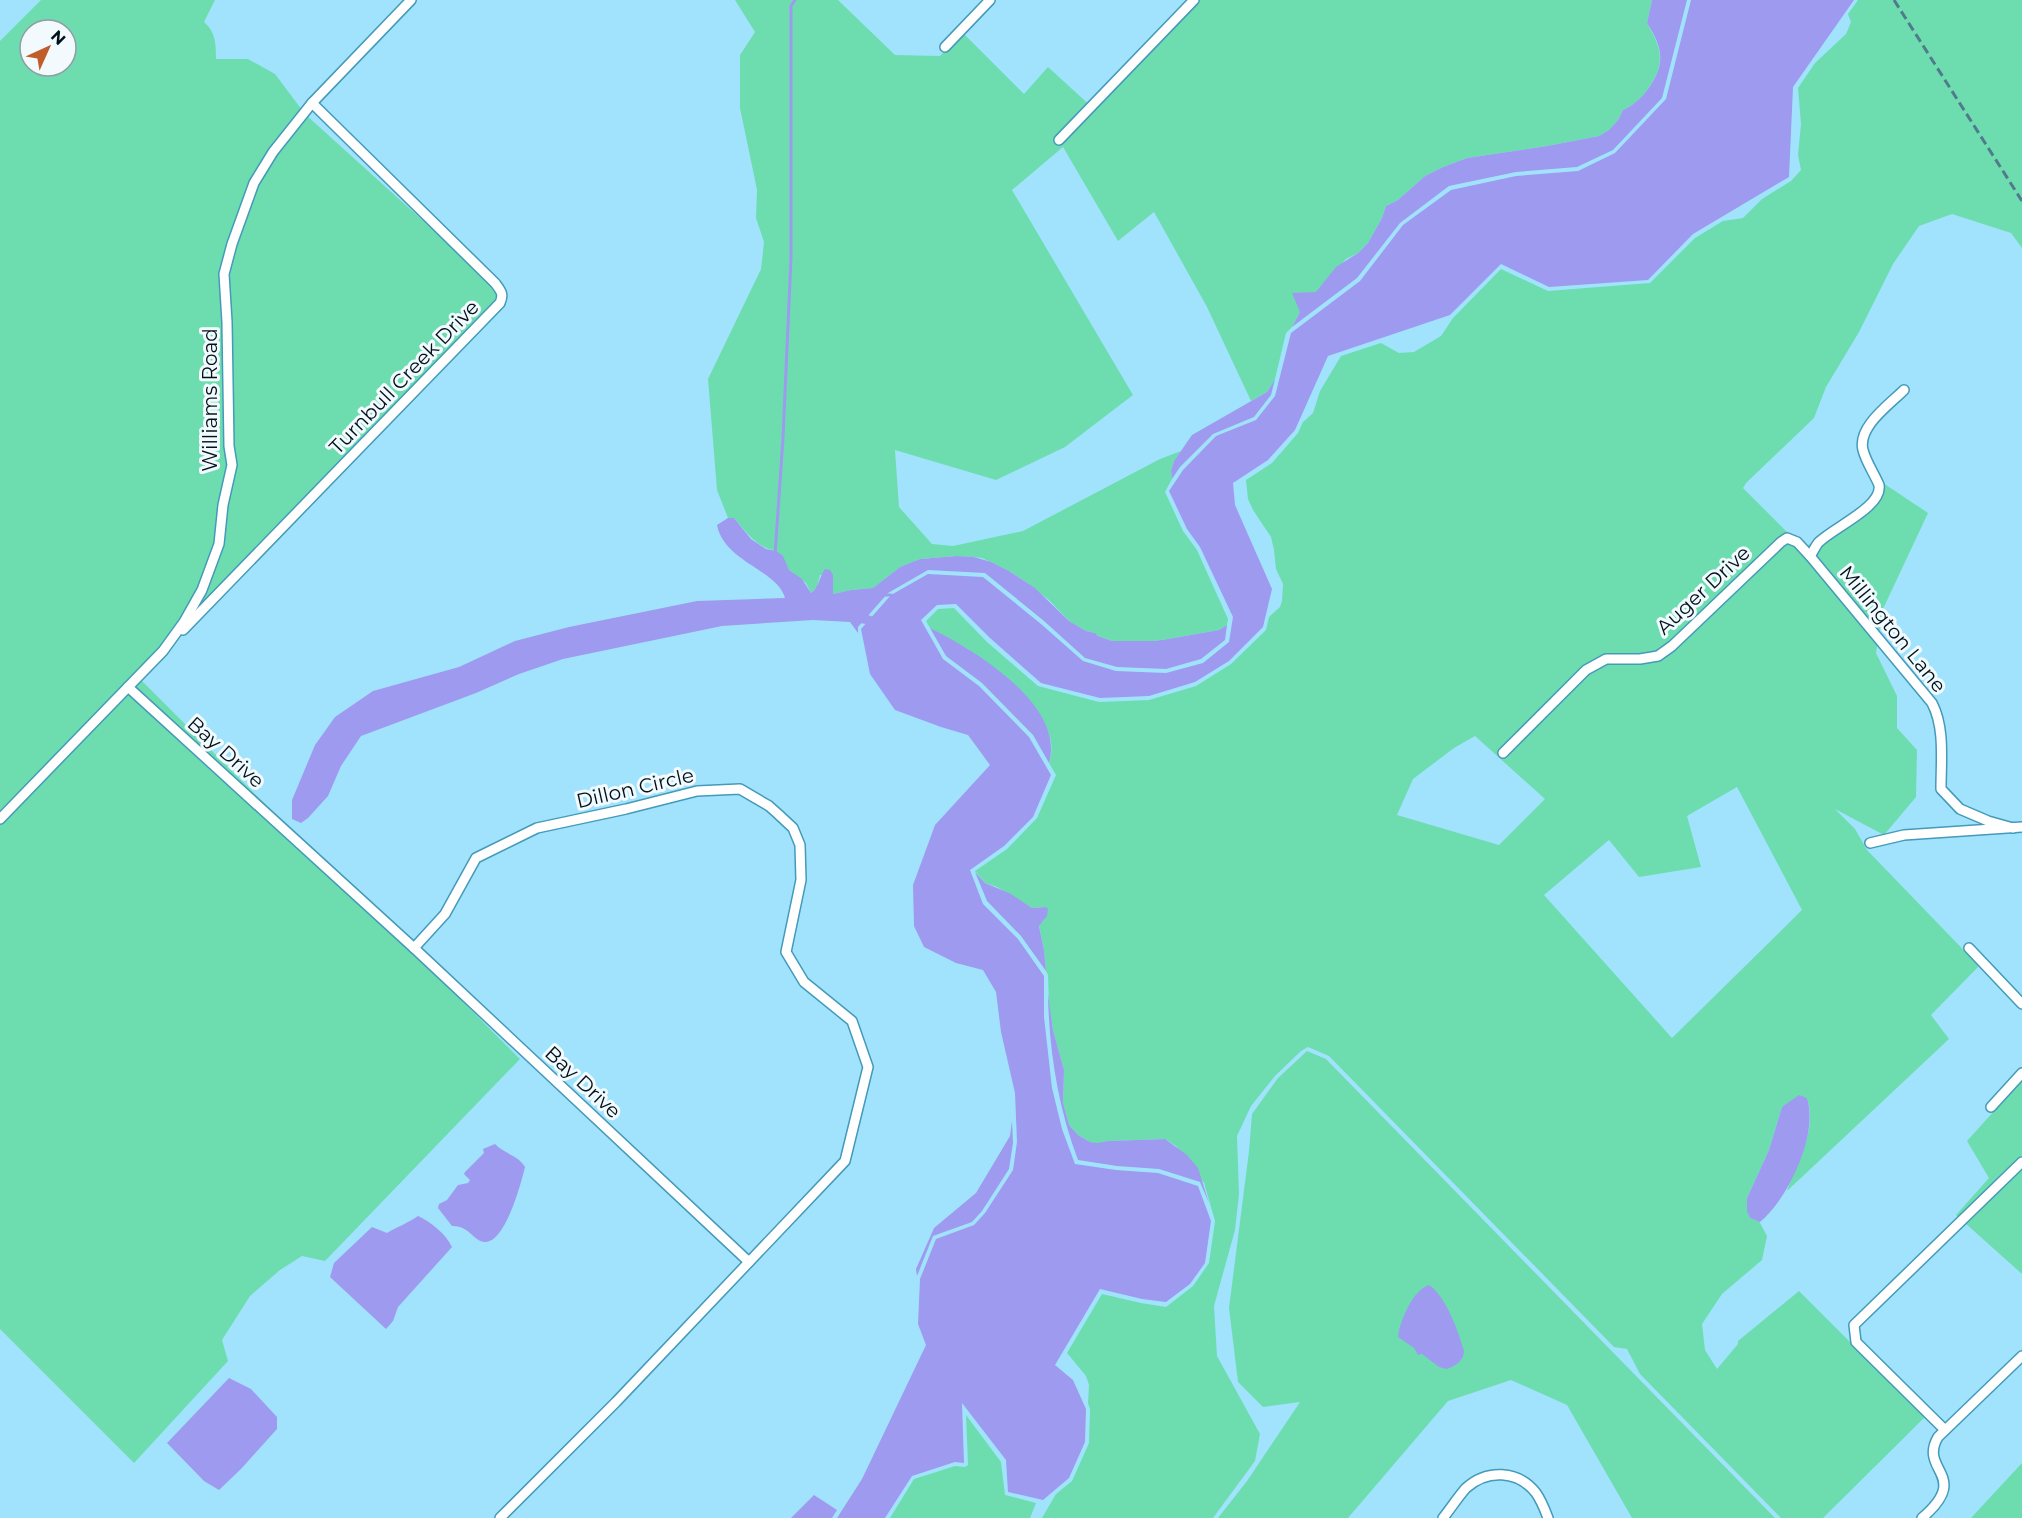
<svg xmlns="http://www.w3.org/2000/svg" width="2022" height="1518" font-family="Montserrat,sans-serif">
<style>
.green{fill:#6dddb0;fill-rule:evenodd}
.water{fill:#9e9af0}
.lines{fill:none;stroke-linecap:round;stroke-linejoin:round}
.stream{stroke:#9e9af0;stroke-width:3}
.canal{stroke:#9e9af0;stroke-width:9}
.minor-casing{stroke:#449ab9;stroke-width:12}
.minor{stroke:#fff;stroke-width:9}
.rail{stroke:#517b8c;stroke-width:3;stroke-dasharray:9 4.5;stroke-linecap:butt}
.labels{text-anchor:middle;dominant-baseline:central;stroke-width:6;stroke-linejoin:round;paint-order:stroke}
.street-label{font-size:20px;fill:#00111a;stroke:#f2fafd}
</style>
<rect width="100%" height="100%" fill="#a1e3fd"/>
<g class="green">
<path d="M41,0H215L204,22C216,32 216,45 216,59H248L275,74L305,114L483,275L502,295L140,679L520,1059L325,1261L302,1256L280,1270L250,1296L222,1340L228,1361L134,1463L0,1329V41ZM30,30H66V66H30Z"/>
<path d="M735,0H838L895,55L940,56L962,32L1024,94L1048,67L1094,109L1188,0H1652L1647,23C1662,49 1666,63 1648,89C1641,98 1634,105 1623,110L1618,120L1609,130L1599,136L1547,146L1467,158L1443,167L1425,176L1398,200L1386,206L1382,218L1368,243L1358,253L1346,259L1300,312L1292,327L1286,333L1275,379L1267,392L1251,401L1207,307L1154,212L1118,241L1063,147L1012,190L1133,395L1065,447L996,480L895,450L899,507L932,544L953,546L1023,531L1160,459L1181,451L1174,461L1171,471L1172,479L1165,492L1183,531L1197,550L1228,619L1227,625L1219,630L1168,639L1154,641H1112L1098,636L1095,633L1086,631L1069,621L1049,600L1026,582L1009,571L982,558L974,557L957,556L920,559L900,567L873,588L851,590L833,594V575H820L817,587L811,593L806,583L789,570L776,551C756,547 747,533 734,518H728L717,490L708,379L761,269L764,242L756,218L757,190L740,108V55L755,32Z"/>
<path d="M1858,0H2022V248L2011,233L1952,214L1919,226L1893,264L1859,332L1826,387L1814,418L1746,483L1743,488L1803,548L1857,516L1883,483L1928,513L1883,609L1876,653L1897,696V728L1917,750L1916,797L1884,835L1835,809L1855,829L1867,850L1979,966L1931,1015L1949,1039L1787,1191C1797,1162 1818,1128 1807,1098L1782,1107L1769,1150L1747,1198L1750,1218L1759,1221L1767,1236L1762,1260L1722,1294L1702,1324L1705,1350L1717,1369L1738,1344V1341L1799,1291L1850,1342L1852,1346L1925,1417L1823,1518H1781L1640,1374L1627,1349L1614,1347L1329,1056L1308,1047L1301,1051L1275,1076L1251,1106L1237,1136L1239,1194L1235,1230L1214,1306L1217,1356L1260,1434L1255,1461L1213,1518H1042L1056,1494L1072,1481L1089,1443L1090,1409L1088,1403L1089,1385L1086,1376L1067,1353L1102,1294L1141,1303L1166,1307L1193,1286L1209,1263L1215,1221L1204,1183L1176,1146L1165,1139L1108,1141L1098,1144L1090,1142L1078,1135L1069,1125L1063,1102L1064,1070L1053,1030L1049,1004L1048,975L1046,971L1044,950L1039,925L1044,920L1046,907L1032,908L997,887L985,883L975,871L1007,849L1037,818L1056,775L1049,763C1054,747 1051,735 1043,722L968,649L930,628L926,621L938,609L954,608L987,642L1038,686L1099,702L1149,700L1196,686L1231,664L1266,630L1269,617L1280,607L1282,601L1283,584L1276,569L1274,550L1271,537L1253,510L1248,499L1246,480L1272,463L1298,433L1303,422L1313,413L1320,391L1341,356L1381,343L1399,353L1414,352L1441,336L1453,318L1501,269L1548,291L1650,283L1695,238L1723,221L1743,218L1762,199L1791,181L1801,170L1798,155L1801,124L1798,88L1815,63L1846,34L1851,22L1848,14ZM1475,736L1545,799L1499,845L1397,815L1413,779L1454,748ZM1737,787L1802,910L1672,1038L1544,895L1609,840L1639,877L1701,867L1687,816Z"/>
<polygon points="1307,1051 1326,1059 1775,1518 1632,1518 1567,1405 1511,1380 1448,1401 1348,1518 1218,1518 1247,1481 1300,1402 1263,1407 1238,1382 1229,1308 1249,1151 1252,1114 1278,1078"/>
<polygon points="2022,1080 2022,1155 1958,1217 1956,1215 1989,1178 1967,1141"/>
<polygon points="2022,1168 2022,1274 1965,1223"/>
<polygon points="966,1415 1001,1462 1005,1495 1036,1503 1030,1518 890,1518 914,1479 955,1466 965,1467 968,1465"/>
<polygon points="2022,1463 2022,1518 1971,1518"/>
</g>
<g class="water">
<path d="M1652,0H1687L1662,98L1613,150L1577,167L1516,172L1449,186L1400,223L1357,278L1292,327L1300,312L1292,293L1316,292L1336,267L1358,253L1368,243L1382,218L1386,206L1398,200L1425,176L1443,167L1467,158L1547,146L1599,136L1609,130L1618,120L1623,110C1634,105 1641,98 1648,89C1666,64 1663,48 1647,23Z"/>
<polygon points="1691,0 1854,0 1793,87 1789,177 1693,234 1648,280 1549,287 1501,264 1450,315 1328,356 1295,430 1268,460 1233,483 1235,505 1272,589 1263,627 1229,661 1195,682 1149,696 1100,698 1041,683 990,638 956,604 937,605 921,620 943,659 979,686 1029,737 1051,775 1033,817 1004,846 970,870 983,904 1018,939 1044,976 1044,1017 1052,1088 1062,1129 1075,1164 1116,1170 1158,1173 1198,1186 1211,1221 1205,1263 1190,1284 1166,1302 1142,1299 1100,1289 1055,1365 1073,1380 1086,1409 1085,1442 1069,1478 1043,1500 1008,1492 1006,1460 962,1403 964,1463 955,1462 912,1476 885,1518 837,1518 862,1479 926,1345 918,1324 920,1279 936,1239 974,1225 985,1213 1013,1170 1017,1142 1015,1093 1001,1032 996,992 983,970 956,963 924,947 914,926 913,885 935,825 990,765 968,735 941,727 895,710 870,674 861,629 891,595 928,574 983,577 1041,624 1083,661 1116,671 1166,673 1203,663 1229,642 1233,617 1200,547 1187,529 1169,491 1183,470 1216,436 1256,420 1275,396 1291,333 1360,281 1403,225 1451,190 1516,176 1578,171 1615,153 1666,99"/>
<polygon points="1275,379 1271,395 1254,417 1213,434 1180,467 1172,479 1171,471 1174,461 1192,435 1267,392"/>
<path d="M728,518H734L751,539L766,549L776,551L783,556L789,570L802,579L811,593C819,588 819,577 825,569L830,570L833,575V594L851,590L873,588L900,567L920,559L957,556L974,557L991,562L1009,571L1035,588L1069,621L1086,631L1095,633L1098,636L1112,641H1154L1168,639L1219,630L1227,625L1225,640L1201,659L1166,669L1117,667L1085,658L1044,621L985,573L928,570L888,593L858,627V633L850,622L813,620L722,626L563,659L519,674L476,693L361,736L341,766L328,796L308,818L301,823L292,819V800L315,745L335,717L373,691L459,667L515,641L569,627L697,601L785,598C778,570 724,562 717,525Z"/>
<path d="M930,628C973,649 1066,705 1049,763L1033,735L982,683L946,656Z"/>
<polygon points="975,872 985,883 1009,893 1032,908 1046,907 1048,909 1047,916 1039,926 1044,950 1046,971 1021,936 987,901"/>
<path d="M1048,994L1053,1030L1064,1070L1063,1102L1069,1125L1078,1135L1090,1142L1098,1143L1108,1141L1165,1139L1187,1155L1198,1168L1209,1203L1200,1182L1159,1169L1117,1166L1078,1160C1058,1107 1049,1051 1048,994Z"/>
<path d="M1799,1095L1807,1098C1819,1134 1788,1199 1760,1222L1750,1218L1747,1211V1198L1769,1150L1782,1107Z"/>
<polygon points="1012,1121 1013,1143 1009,1169 982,1211 972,1222 933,1236 917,1276 916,1269 934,1228 976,1193 1010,1136"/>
<path d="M495,1144C505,1154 519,1156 525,1167C521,1184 505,1243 485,1242C474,1242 469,1225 452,1226L438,1208L439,1204L447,1200L458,1185L468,1183L470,1180L464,1174L465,1172L484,1153L483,1149Z"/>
<path d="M418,1216C431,1222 446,1234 452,1247L398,1307L393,1321L386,1329L330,1277L334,1263L372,1227L387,1233C397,1227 408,1223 418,1216Z"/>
<path d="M1429,1285C1446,1296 1459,1333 1464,1351C1464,1361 1455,1366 1447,1369L1439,1367L1422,1354L1418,1355L1414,1348L1398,1337C1400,1320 1413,1290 1429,1285Z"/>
<polygon points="229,1378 251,1389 277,1417 277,1429 241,1469 219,1490 204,1481 167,1443"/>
<polygon points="814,1495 837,1510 832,1518 791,1518"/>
</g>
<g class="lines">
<g class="stream">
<polyline points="775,555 783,438 791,258 791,6 795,0"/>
<polyline points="882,595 891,595"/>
</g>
<polyline class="canal" points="853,617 869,620"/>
<defs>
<g id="minor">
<polyline points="945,47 990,0"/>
<polyline points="1059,140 1194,0"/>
<path d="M1810,556C1813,552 1815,547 1818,543C1832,528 1883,507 1879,485C1874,473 1866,462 1863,450C1857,427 1890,404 1904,390"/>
<path d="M183,630L500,303C504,294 501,291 495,283L312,103"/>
<polyline points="128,687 414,948 749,1262"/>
<path d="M1503,753L1586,670L1606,659H1640L1658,656L1672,646L1781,542L1787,538L1797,542L1810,556L1932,703C1945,728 1941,760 1941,789L1960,809L1988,821L2013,828"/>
<polyline points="0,819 163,651 184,622 202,590 219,544 223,505 232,465 229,446 227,322 224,274 232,244 254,183 273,152 312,103 411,0"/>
<polyline points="1870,843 1904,835 2022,827"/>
<polyline points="414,948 445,914 476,858 537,828 626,809 697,791 740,789 769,806 778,814 793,828 800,845 801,880 786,952 804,982 852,1021 868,1067 845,1161 616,1402 500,1518"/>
<polyline points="1969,948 2022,1004"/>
<polyline points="1991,1107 2022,1073"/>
<polyline points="1945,1430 1856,1342 1854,1325 2022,1162"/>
<path d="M1443,1518C1451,1508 1458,1497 1466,1488C1487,1469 1518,1470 1536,1493C1541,1500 1545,1510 1548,1518"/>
<path d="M1922,1518C1972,1475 1918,1471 1938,1437L2022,1356"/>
</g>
</defs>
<use href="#minor" class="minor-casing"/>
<use href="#minor" class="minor"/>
<polyline class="rail" points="1894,0 2022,201"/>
</g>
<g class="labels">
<g class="street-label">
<text transform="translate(404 377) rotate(-46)">Turnbull Creek Drive</text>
<text transform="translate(210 400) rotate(-90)">Williams Road</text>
<text transform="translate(1703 590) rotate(-43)">Auger Drive</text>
<text transform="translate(1893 629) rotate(51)">Millington Lane</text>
<text transform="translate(226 752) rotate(42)">Bay Drive</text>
<text transform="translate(635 788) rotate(-13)">Dillon Circle</text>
<text transform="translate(583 1082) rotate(43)">Bay Drive</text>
</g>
</g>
<g transform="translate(48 48) rotate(45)"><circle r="28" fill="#f2fafd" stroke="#919da2" stroke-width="1.5"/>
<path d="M0-4.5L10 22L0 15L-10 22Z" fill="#c15d2a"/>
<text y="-9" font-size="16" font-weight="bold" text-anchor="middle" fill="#00111a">N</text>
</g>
</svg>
